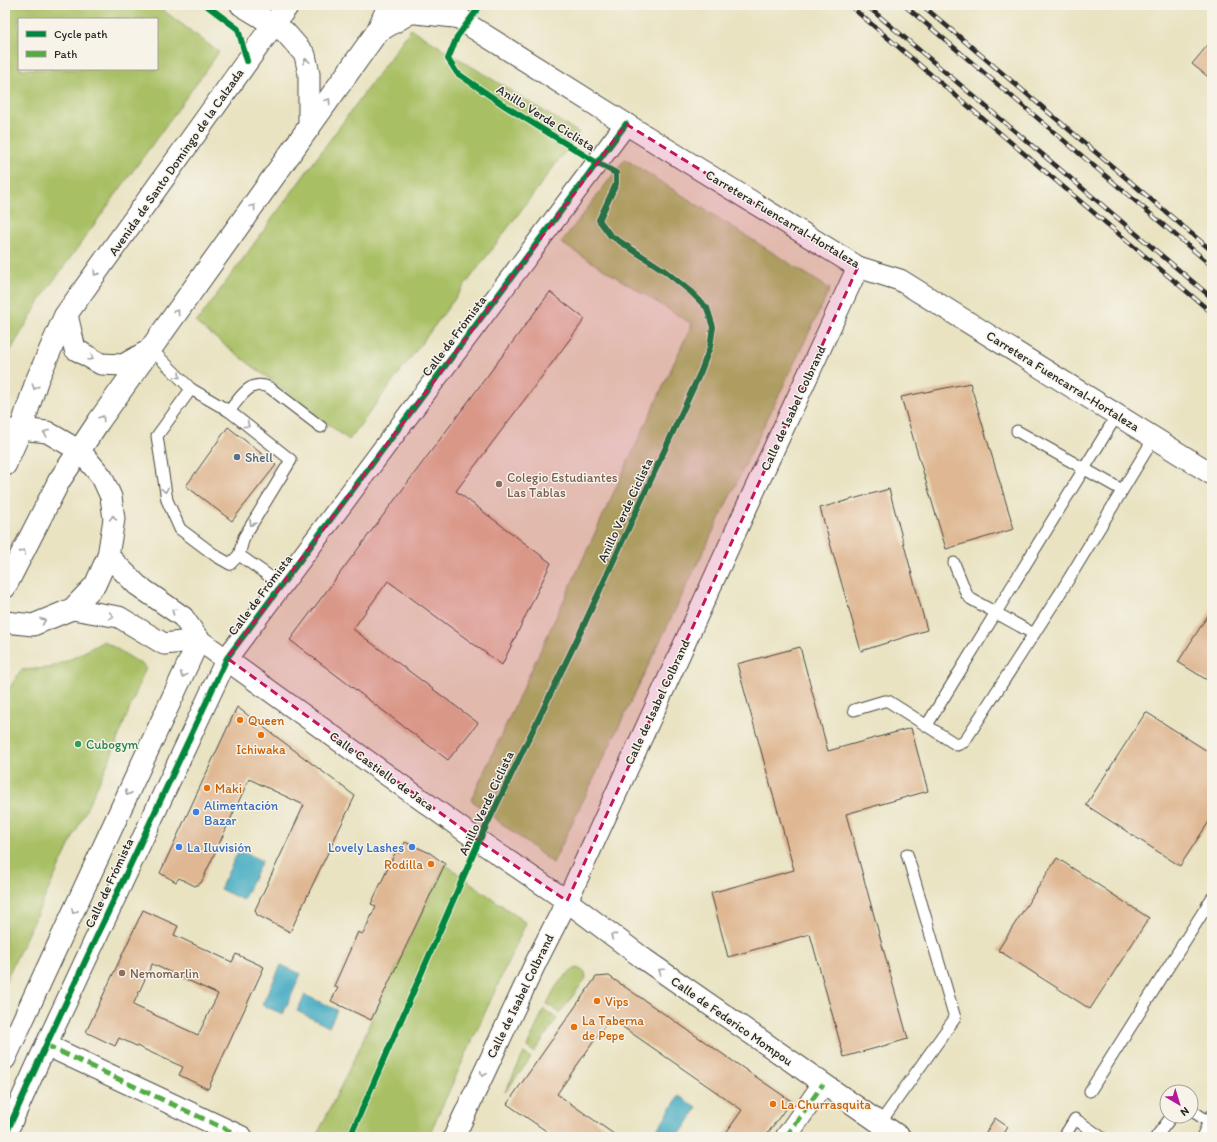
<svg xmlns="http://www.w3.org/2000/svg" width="1217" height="1142" font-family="Itim,sans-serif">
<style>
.green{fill:#a8bf64;stroke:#6a7548;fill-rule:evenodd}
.water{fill:#42abc2;stroke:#366b76}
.building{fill:#dfb793;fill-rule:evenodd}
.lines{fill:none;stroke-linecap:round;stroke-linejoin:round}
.lane-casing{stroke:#484742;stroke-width:13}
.street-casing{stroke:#484742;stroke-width:23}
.secondary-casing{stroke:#484742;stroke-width:24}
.lane{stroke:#fff;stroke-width:11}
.street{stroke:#fff;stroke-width:21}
.secondary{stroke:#fff;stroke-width:22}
.rail-casing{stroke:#2b2b2b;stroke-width:4.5}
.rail{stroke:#f7f3e8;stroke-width:3;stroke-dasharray:9;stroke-linecap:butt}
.quiet{stroke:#54ab44;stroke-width:5;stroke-dasharray:10 5;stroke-linecap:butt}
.cycleway-casing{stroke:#f7f3e8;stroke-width:8}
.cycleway{stroke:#00873e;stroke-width:6}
.oneway{stroke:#a0a0a0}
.marked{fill:#c2185b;fill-opacity:0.2;stroke:#c2185b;stroke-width:3;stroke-dasharray:8 5;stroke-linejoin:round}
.service-dot{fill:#5c6f8a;stroke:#f7f3e8;stroke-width:1.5}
.education-dot{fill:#8d6e63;stroke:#f7f3e8;stroke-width:1.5}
.food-dot{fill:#e8710a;stroke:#f7f3e8;stroke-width:1.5}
.leisure-dot{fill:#2e9e5b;stroke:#f7f3e8;stroke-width:1.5}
.shop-dot{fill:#3f7fe0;stroke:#f7f3e8;stroke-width:1.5}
.labels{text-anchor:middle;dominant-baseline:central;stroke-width:3;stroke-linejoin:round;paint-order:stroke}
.street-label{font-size:13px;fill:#2b2b2b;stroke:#f7f3e8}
.service-label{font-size:13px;fill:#4e5e75;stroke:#f7f3e8;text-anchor:start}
.education-label{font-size:13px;fill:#785e54;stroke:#f7f3e8;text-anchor:start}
.food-label{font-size:13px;fill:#c56008;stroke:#f7f3e8;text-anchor:start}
.leisure-label{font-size:13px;fill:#27864d;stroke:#f7f3e8;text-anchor:start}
.shop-label{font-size:13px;fill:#366cbe;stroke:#f7f3e8;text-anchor:start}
</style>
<rect width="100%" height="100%" fill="#f7f3e8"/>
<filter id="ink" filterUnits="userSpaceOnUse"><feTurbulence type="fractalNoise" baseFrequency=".025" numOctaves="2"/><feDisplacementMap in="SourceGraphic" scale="8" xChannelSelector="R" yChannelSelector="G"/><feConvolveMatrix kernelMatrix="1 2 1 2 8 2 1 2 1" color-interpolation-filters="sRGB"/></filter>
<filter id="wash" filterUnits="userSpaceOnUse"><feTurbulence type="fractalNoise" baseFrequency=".012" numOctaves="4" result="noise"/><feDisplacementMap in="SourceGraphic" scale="16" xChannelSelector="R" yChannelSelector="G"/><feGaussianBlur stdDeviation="0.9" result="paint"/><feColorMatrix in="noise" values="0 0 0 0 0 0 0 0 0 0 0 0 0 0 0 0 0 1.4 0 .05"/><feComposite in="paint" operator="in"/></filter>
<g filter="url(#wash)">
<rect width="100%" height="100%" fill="#e9e3c2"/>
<g class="green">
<path d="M5,5H156L219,52L44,294L5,360ZM19,19H157V69H19Z"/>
<polygon points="411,29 579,133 349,440 196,323"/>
<polygon points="625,159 830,289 553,863 471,800 692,324 561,243"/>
<polygon points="104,641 146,667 109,761 5,982 5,695 21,670 49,668 73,658"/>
<polygon points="445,864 526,923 428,1137 316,1137 360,1047 371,1020"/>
<path d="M577,968L585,972L586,978L560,1013L547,1004C555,987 560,977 577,968Z"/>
<polygon points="544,1009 557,1019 534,1052 527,1047"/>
<polygon points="524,1053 531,1058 505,1092"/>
</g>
<g class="water">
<polygon points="239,850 262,861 243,900 220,889"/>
<polygon points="281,965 301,974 283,1014 262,1005"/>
<polygon points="305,995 337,1010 329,1027 297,1011"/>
<polygon points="679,1096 697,1108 678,1137 665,1137 656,1131"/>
</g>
<g id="blocks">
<g class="building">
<polygon points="1212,40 1212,80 1192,64"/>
<polygon points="550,292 585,319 456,491 551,563 502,665 388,581 353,629 478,723 448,760 290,640"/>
<polygon points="970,383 1014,529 946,549 901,397"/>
<polygon points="228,427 276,465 232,521 186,486"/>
<polygon points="889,489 927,630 861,651 820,508"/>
<polygon points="1212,609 1212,683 1178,662"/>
<polygon points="800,647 828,751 911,728 928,791 846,814 908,1039 844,1057 810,934 728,957 711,893 794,870 737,664"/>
<polygon points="237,707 355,796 290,932 257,915 255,910 304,805 249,779 201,883 195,886 179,878 176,882 160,873"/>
<polygon points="1146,712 1212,754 1212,817 1180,866 1086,805"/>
<polygon points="405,842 430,853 445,864 371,1020 331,1001 338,988 334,986 358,932 363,934 376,906 371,904 396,851 400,853"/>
<polygon points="1057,858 1149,918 1090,1009 998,950"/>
<path d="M143,910L178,926L174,935L232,962L236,954L264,967L208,1089L179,1075L183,1067L119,1038L115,1046L86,1032ZM152,964L218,994L198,1035L133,1005Z"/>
<polygon points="609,976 791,1101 765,1137 723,1137 742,1110 610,1018 557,1094 618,1137 555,1137 507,1104 596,977"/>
<polygon points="995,1118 1008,1127 1002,1137 983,1137"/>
</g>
</g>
</g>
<g filter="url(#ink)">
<use href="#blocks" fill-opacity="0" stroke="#484742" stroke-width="1"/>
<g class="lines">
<defs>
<g id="lane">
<polyline points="151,349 191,389 157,436 167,500 180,529 216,556 230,564 239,555 282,585"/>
<polyline points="191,389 229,411 291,460 244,537 239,555"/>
<path d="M229,411C241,397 250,378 270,388L321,427"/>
<polyline points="1017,431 1122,490"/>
<polyline points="954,563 967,595 971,599 1034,634"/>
<polyline points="854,710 884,701 888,701 957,745 964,742 1059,595 1154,438"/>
<polyline points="927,725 1117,415"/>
<polyline points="1090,1091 1212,898"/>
<polyline points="1191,1110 1209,1122"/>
<polyline points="880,1123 955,1018 907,854"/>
<polyline points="1064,1137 1075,1119 1101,1137"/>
<polyline points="1156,1137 1172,1116"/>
<polyline points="1202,1137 1212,1115"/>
</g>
<g id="street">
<polyline points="241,5 285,32 305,55 309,74 309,128"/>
<polyline points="459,17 467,24 626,124 858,267 900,280 1212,474"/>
<polyline points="65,316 68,319 75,349 101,364 123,365 151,349"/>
<polyline points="5,431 21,429 47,432 80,451 102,477 111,497 114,519 108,556 95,585 72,609 33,625 5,622"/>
<polyline points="108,556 137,585 183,617 199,640 479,841 567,901 644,959 900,1137"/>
<polyline points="72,609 119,617 164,644 199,640"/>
<polyline points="46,1045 242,1137"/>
<polyline points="5,1059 199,640"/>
<polyline points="5,1136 46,1045 227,658 626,124"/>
<polyline points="454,1137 536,962 567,901 750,500 858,267"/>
<polyline points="786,1137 823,1084"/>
</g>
<g id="secondary">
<polyline points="377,32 411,12 459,17"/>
<polyline points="5,465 21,429 37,380 65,316 273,25 288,5"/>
<polyline points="5,587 59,481 99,421 372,39 377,32 389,5"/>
</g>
</defs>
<use href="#lane" class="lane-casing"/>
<use href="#street" class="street-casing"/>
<use href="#secondary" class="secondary-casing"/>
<use href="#lane" class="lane"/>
<use href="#street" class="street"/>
<use href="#secondary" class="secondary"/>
<defs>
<g id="rail">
<polyline points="849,5 1212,313"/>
<polyline points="866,5 1212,298"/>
<polyline points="904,5 1212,266"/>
<polyline points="922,5 1212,251"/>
</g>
</defs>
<use href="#rail" class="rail-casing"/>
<use href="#rail" class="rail"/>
<g class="quiet">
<polyline points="46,1045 242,1137"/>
<polyline points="786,1137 823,1084"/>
</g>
<defs>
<g id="cycleway">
<polyline points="206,5 238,29 247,61"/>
<polyline points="5,1136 46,1045 227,658 626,124"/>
<polyline points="350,1137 479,841 582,629 701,371 710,347 713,327 707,308 691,292 665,271 610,235 599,220 616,184 616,173 597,163 505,106 457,73 448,59 457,37 480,6 479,5"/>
</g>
</defs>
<use href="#cycleway" class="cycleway-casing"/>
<use href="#cycleway" class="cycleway"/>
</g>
<defs><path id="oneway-chevron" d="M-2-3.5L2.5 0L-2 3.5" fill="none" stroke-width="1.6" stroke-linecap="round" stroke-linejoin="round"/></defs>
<g class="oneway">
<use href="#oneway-chevron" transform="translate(306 61) rotate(-103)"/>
<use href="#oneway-chevron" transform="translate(328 101) rotate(-55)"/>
<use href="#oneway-chevron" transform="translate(253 207) rotate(-54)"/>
<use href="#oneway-chevron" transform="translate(96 273) rotate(125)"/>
<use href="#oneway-chevron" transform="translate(177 312) rotate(-54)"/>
<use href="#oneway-chevron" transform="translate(91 358) rotate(31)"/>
<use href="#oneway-chevron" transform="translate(178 376) rotate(46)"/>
<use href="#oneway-chevron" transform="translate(35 387) rotate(108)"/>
<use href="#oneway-chevron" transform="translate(102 418) rotate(-56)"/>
<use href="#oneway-chevron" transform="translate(247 425) rotate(38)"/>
<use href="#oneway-chevron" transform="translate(46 433) rotate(-164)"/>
<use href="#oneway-chevron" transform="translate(165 490) rotate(81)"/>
<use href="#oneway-chevron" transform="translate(113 518) rotate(-92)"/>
<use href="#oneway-chevron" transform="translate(252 523) rotate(121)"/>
<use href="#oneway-chevron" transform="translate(23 552) rotate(-63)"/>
<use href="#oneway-chevron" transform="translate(174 611) rotate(-145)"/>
<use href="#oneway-chevron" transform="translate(111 616) rotate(10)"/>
<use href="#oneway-chevron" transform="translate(43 621) rotate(-22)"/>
<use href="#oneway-chevron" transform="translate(183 675) rotate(115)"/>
<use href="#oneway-chevron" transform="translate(128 793) rotate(115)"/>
<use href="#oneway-chevron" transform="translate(74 911) rotate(115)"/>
<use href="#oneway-chevron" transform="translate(613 936) rotate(-143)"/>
<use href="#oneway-chevron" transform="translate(661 971) rotate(-145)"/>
<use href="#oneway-chevron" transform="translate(483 1074) rotate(115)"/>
</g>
</g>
<path class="marked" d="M626,124L858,267L567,901L479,841L227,658Z"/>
<circle class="service-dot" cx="237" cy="457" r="4"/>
<g class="education-dot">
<circle cx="499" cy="484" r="4"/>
<circle cx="122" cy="973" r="4"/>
</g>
<g class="food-dot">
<circle cx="240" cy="720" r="4"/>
<circle cx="261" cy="735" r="4"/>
<circle cx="207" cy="788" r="4"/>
<circle cx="431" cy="864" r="4"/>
<circle cx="597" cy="1001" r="4"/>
<circle cx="574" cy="1027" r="4"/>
<circle cx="773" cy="1104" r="4"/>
</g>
<circle class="leisure-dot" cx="78" cy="744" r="4"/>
<g class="shop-dot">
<circle cx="196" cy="812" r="4"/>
<circle cx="179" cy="847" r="4"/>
<circle cx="412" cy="847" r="4"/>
</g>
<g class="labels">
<g class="street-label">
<text transform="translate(546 118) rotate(32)">Anillo Verde Ciclista</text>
<text transform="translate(176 162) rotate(-55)">Avenida de Santo Domingo de la Calzada</text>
<text transform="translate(783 219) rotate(31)">Carretera Fuencarral-Hortaleza</text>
<text transform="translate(454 336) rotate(-53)">Calle de Frómista</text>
<text transform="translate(1063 381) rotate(32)">Carretera Fuencarral-Hortaleza</text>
<text transform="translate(793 408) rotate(-65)">Calle de Isabel Colbrand</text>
<text transform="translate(625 510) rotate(-65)">Anillo Verde Ciclista</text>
<text transform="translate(260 595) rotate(-53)">Calle de Frómista</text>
<text transform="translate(657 702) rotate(-65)">Calle de Isabel Colbrand</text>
<text transform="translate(382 771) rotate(36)">Calle Castiello de Jaca</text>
<text transform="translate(486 803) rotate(-65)">Anillo Verde Ciclista</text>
<text transform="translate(109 883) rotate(-65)">Calle de Frómista</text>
<text transform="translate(520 996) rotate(-64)">Calle de Isabel Colbrand</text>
<text transform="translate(732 1021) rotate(35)">Calle de Federico Mompou</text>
</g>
<g class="service-label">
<text x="245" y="457">Shell</text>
</g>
<g class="education-label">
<text x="507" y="477">Colegio Estudiantes<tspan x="507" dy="15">Las Tablas</tspan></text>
<text x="130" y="973">Nemomarlin</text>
</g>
<g class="food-label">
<text x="248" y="720">Queen</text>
<text x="261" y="749" text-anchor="middle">Ichiwaka</text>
<text x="215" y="788">Maki</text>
<text x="423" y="864" text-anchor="end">Rodilla</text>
<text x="605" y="1001">Vips</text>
<text x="582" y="1020">La Taberna<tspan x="582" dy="15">de Pepe</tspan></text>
<text x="781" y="1104">La Churrasquita</text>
</g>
<g class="leisure-label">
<text x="86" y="744">Cubogym</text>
</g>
<g class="shop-label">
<text x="204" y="805">Alimentación<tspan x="204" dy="15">Bazar</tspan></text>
<text x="187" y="847">La Iluvisión</text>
<text x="404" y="847" text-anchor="end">Lovely Lashes</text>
</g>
</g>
<rect width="1217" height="1142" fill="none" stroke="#f7f3e8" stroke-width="20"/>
<rect x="18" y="18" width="140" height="52" fill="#f7f3e8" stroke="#a5a39c"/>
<rect x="26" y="31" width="20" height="6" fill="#00873e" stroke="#a5a39c"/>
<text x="54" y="38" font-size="12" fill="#2b2b2b">Cycle path</text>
<rect x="26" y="51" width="20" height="6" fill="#54ab44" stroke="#a5a39c"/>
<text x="54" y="58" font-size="12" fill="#2b2b2b">Path</text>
<g transform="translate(1179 1104) rotate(142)"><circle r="19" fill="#f7f3e8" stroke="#a5a39c"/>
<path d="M0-3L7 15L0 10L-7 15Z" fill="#b5179e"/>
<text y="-6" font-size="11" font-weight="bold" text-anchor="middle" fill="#2b2b2b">N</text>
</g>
</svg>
